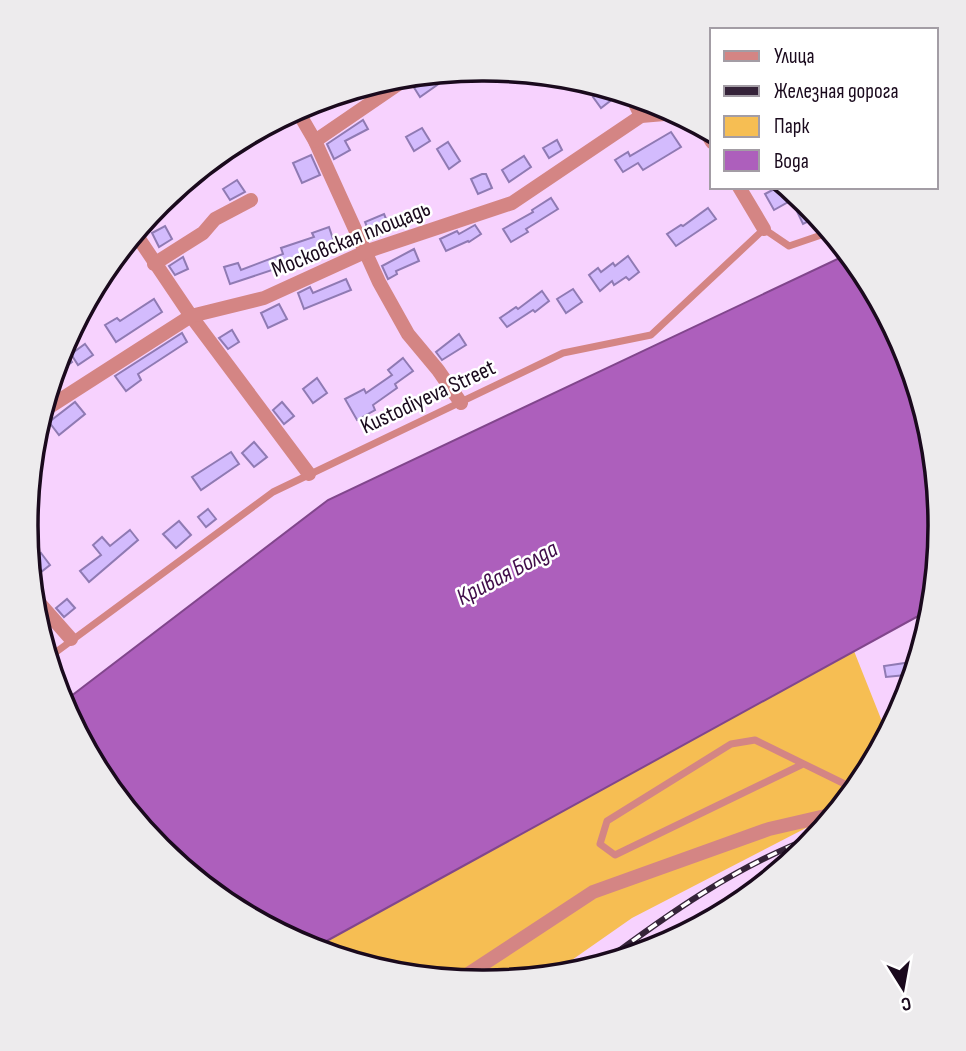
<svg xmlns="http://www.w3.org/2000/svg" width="966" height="1051" font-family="'Sofia Sans Condensed',sans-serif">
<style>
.green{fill:#f6be53}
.water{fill:#ad5fbc;stroke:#81468c;stroke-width:2}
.building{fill:#d3bbfd;stroke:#8f7ab3;stroke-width:2}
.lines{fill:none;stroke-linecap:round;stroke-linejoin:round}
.lane{stroke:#d48584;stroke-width:7}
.street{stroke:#d48584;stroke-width:14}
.rail-casing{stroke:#352339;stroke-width:6}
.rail{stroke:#fff;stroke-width:3.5;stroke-dasharray:10;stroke-linecap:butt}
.labels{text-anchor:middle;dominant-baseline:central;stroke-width:5;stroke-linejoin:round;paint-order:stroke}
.street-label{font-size:23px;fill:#1a0a1d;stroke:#fff}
.water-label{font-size:24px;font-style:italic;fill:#410d4a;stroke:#fff}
.rim{fill:none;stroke:#1a0a1d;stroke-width:3.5}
</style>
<rect width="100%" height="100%" fill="#f7d2fe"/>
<polygon class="green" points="854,651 887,734 863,780 835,813 632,918 549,976 483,982 394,973 312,949"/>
<polygon class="water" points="848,254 863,272 905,351 940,526 931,609 312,949 229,905 160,848 103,779 62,703 328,500"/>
<g class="building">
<polygon points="457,71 420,97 413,86 424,75"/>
<polygon points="606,88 614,98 601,108 593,97"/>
<polygon points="363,120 368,129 345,141 350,150 334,159 327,144"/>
<polygon points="422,128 430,141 414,151 406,137"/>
<polygon points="671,132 681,147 643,170 638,163 623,172 615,160 628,152 630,156"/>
<polygon points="557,140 562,150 549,158 543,148"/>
<polygon points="448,142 460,161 449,169 437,149"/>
<polygon points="311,155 320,175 302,183 293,163"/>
<polygon points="524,156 531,167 509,182 502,170"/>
<polygon points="482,174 486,174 492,188 478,194 471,179"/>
<polygon points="237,180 245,192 230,200 223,189"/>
<polygon points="778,187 780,187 788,202 774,210 765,194"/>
<polygon points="551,198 558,209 526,229 528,232 511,242 503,229 533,212 532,210"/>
<polygon points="802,199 813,219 803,224 793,203"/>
<polygon points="708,208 716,219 676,246 667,234 681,225 683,226"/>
<polygon points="384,214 391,231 372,239 365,222"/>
<polygon points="475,225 481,234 469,242 468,241 446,251 440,239 457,231 459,234"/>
<polygon points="165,226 172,239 159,247 152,233"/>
<polygon points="329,227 335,245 316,252 317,255 230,284 224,267 238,263 241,270 283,254 281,248 314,237 312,233"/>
<polygon points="414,249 419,261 396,271 397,274 388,279 382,266"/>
<polygon points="628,256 639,272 629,280 626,277 614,285 612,281 600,291 589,275 598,268 601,272 613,263 615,266"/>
<polygon points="183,257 188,269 175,275 169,266"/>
<polygon points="346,279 351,290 304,309 298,293 310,287 313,293"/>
<polygon points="573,289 582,302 566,313 557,299"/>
<polygon points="542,291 549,301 535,312 533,310 507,327 500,318 516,307 518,309"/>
<polygon points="154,299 162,312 116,342 105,325 117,318 120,321"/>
<polygon points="279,304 287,319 268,328 261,313"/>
<polygon points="232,330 239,342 228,349 219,338"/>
<polygon points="182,333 187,342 138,374 141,380 126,391 115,376"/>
<polygon points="459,334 466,345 442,360 436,352"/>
<polygon points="85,344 93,355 78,365 71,354"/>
<polygon points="62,348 72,362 60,371 57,365"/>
<polygon points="403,358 413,371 395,384 397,388 373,405 375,410 357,420 345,399 364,389 366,393 392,375 388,370"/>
<polygon points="317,378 327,393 313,403 303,389"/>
<polygon points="75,402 85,414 59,435 49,422"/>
<polygon points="282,402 294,416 284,424 273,410"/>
<polygon points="254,442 267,457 254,467 242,453"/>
<polygon points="231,452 239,464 201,490 192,477"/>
<polygon points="208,509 216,519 206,527 198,517"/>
<polygon points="179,521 191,535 176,548 163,534"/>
<polygon points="130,530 138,540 89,582 80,571 101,555 93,545 102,537 110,546"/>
<polygon points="41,553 50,565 32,579 30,562"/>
<polygon points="67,599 75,608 64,617 56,608"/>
<polygon points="905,663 906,675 886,677 884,666"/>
</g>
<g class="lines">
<g class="lane">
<polyline points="48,658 273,492 563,353 651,335 764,229 789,246 830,232"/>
<polyline points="803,764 615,855 600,844 607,821 731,744 755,740 855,789"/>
</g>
<g class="street">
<polyline points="631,95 641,116"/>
<polyline points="297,110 315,141 379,282 408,334 438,370 461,403"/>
<polyline points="704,128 712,142"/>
<polyline points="315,141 410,76"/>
<polyline points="739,187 764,229"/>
<polyline points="135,233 191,316 309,474"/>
<polyline points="154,264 203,233 215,219 251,200"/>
<polyline points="43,411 191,316 264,298 365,252 512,203 641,116 676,113"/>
<polyline points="33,596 71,639"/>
<polyline points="459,980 593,892 769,829 834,814"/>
</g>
<defs>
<path id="rail" d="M600,965C668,914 736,866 816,836"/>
</defs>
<use href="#rail" class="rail-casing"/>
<use href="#rail" class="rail"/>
</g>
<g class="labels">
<g class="street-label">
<text transform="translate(351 239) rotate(-22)">Московская площадь</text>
<text transform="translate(428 397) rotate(-25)">Kustodiyeva Street</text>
</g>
<g class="water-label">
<text transform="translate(507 573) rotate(-28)">Кривая Болда</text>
</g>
</g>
<path d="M0 0H966V1051H0ZM482 81H484A444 444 0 0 1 928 525V526A444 444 0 0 1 484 970H482A444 444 0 0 1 38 526V525A444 444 0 0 1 482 81Z" fill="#edebed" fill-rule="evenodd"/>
<path class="rim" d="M482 81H484A444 444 0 0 1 928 525V526A444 444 0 0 1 484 970H482A444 444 0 0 1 38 526V525A444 444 0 0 1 482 81Z"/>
<rect x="710" y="28" width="228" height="161" fill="#ffffff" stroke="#a39da5" stroke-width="2"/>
<rect x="724" y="51" width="35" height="10" fill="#d48584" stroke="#a39da5" stroke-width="2"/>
<text x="774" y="63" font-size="21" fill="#1a0a1d">Улица</text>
<rect x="724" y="86" width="35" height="10" fill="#352339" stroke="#a39da5" stroke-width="2"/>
<text x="774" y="98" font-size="21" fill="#1a0a1d">Железная дорога</text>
<rect x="724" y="116" width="35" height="21" fill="#f6be53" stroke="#a39da5" stroke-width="2"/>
<text x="774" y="133" font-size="21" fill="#1a0a1d">Парк</text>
<rect x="724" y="150" width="35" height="21" fill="#ad5fbc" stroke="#a39da5" stroke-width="2"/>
<text x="774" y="168" font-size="21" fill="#1a0a1d">Вода</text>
<g transform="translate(903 988) rotate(169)" stroke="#ffffff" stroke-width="5" paint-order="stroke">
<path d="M0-5L12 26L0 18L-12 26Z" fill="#1a0a1d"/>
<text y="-10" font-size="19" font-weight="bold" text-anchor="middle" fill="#1a0a1d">С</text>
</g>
</svg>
